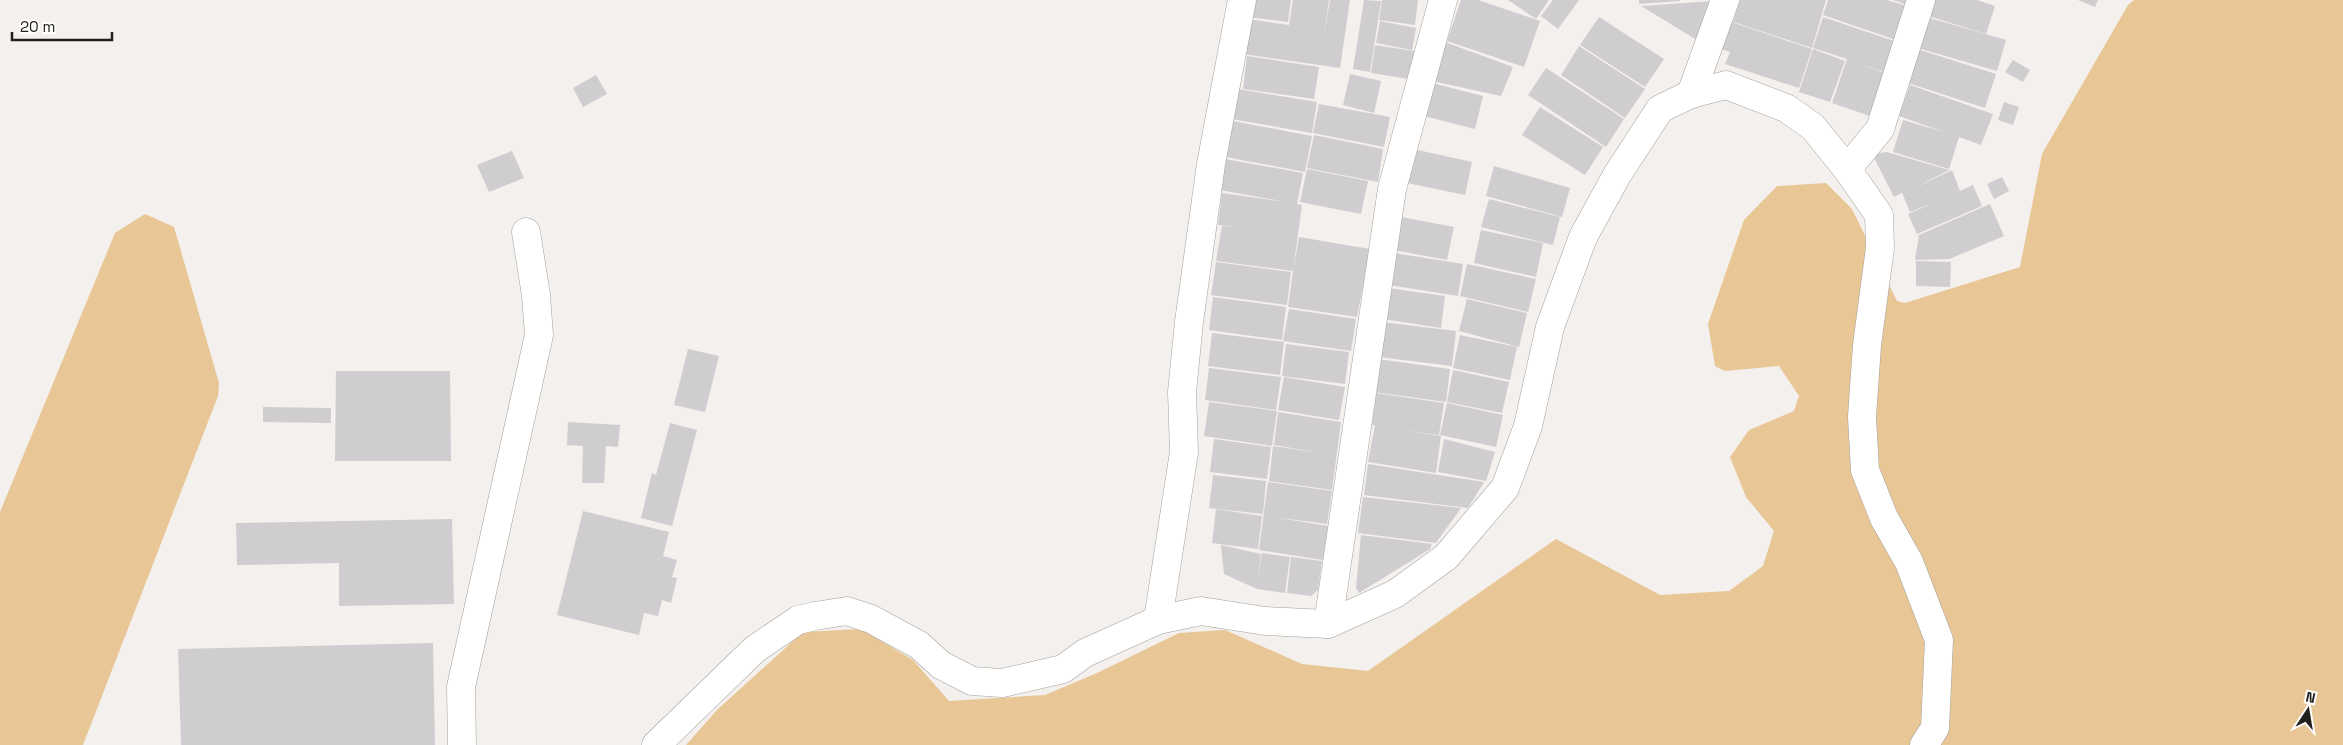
<svg xmlns="http://www.w3.org/2000/svg" width="2343" height="745" font-family="'Space Grotesk',sans-serif">
<style>
.green{fill:#e9c695}
.building{fill:#cfcdd0}
.lines{fill:none;stroke-linecap:round;stroke-linejoin:round}
.minor-casing{stroke:#a4a29e;stroke-width:29}
.minor{stroke:#fff;stroke-width:28}
</style>
<rect width="100%" height="100%" fill="#f3f0ed"/>
<g class="green">
<polygon points="2134,0 2343,0 2343,745 686,745 717,710 803,632 861,629 913,660 949,701 1045,695 1097,673 1179,633 1225,630 1302,664 1368,671 1556,539 1660,595 1729,591 1763,566 1774,531 1746,497 1730,457 1749,430 1794,411 1799,396 1779,366 1725,371 1715,366 1708,324 1744,220 1777,186 1826,183 1852,209 1897,301 1905,303 2020,267 2042,154 2128,5"/>
<polygon points="145,214 174,227 219,383 218,396 83,745 0,745 0,512 115,233"/>
</g>
<g class="building">
<polygon points="1250,0 1291,0 1288,22 1247,17"/>
<polygon points="1293,0 1329,0 1324,35 1330,0 1350,0 1340,68 1243,54 1248,19 1289,25"/>
<polygon points="1364,0 1381,1 1370,72 1353,69"/>
<polygon points="1382,0 1418,0 1415,25 1379,20"/>
<polygon points="1461,0 1478,0 1540,21 1524,67 1447,41"/>
<polygon points="1508,0 1549,0 1536,19"/>
<polygon points="1553,0 1579,0 1558,29 1541,16"/>
<polygon points="1639,0 1680,0 1680,1 1639,4"/>
<polygon points="1740,0 1826,0 1812,48 1733,22"/>
<polygon points="1828,0 1887,0 1907,6 1896,40 1823,15"/>
<polygon points="1893,0 1910,0 1908,5"/>
<polygon points="1926,0 1977,0 1995,6 1986,34 1922,14"/>
<polygon points="2078,0 2098,0 2095,7"/>
<polygon points="1714,1 1697,40 1641,6"/>
<polygon points="1923,16 2006,40 1997,71 1914,47"/>
<polygon points="1599,17 1664,59 1645,87 1580,45"/>
<polygon points="1823,17 1900,43 1890,74 1857,63 1885,73 1870,116 1832,103 1847,59 1813,48"/>
<polygon points="1380,21 1416,28 1412,50 1376,43"/>
<polygon points="1728,21 1812,49 1799,88 1725,64 1730,52 1719,48"/>
<polygon points="1445,42 1513,67 1501,96 1432,81"/>
<polygon points="1375,45 1414,51 1409,79 1371,73"/>
<polygon points="1579,46 1645,89 1625,118 1561,75"/>
<polygon points="1914,48 1996,74 1985,108 1902,81"/>
<polygon points="1813,49 1845,61 1830,102 1799,92"/>
<polygon points="1247,56 1319,67 1314,99 1243,89"/>
<polygon points="2013,60 2030,70 2023,82 2005,72"/>
<polygon points="1546,68 1624,119 1606,147 1528,95"/>
<polygon points="1350,74 1381,81 1374,113 1343,105"/>
<polygon points="596,75 607,94 583,107 573,88"/>
<polygon points="1428,82 1483,96 1475,129 1420,115"/>
<polygon points="1910,85 1993,114 1981,145 1959,137 1949,169 1893,152 1903,120 1944,132 1899,116"/>
<polygon points="1237,89 1317,102 1312,133 1232,119"/>
<polygon points="2004,102 2019,107 2013,125 1998,120"/>
<polygon points="1319,104 1390,117 1384,147 1313,133"/>
<polygon points="1540,107 1603,147 1585,175 1522,135"/>
<polygon points="1233,121 1312,136 1305,172 1226,157"/>
<polygon points="1314,135 1383,149 1378,182 1307,168"/>
<polygon points="1413,149 1472,162 1465,195 1407,183"/>
<polygon points="512,151 524,178 489,192 477,165"/>
<polygon points="1887,152 1949,170 1913,189 1952,170 1960,191 1973,185 1982,206 1917,234 1908,214 1936,202 1910,212 1902,193 1894,197 1872,154"/>
<polygon points="1220,158 1303,173 1297,204 1302,205 1293,271 1299,237 1370,249 1357,317 1288,307 1293,271 1216,261 1222,226 1236,227 1218,225 1222,193 1286,202 1214,189"/>
<polygon points="1494,166 1570,188 1562,217 1486,196"/>
<polygon points="1307,169 1368,181 1361,214 1300,202"/>
<polygon points="2002,177 2009,191 1994,199 1987,184"/>
<polygon points="1489,199 1560,217 1553,245 1481,227"/>
<polygon points="1990,204 2004,236 1949,259 1915,260 1919,235"/>
<polygon points="1401,217 1454,227 1447,260 1394,250"/>
<polygon points="1481,230 1543,243 1536,277 1474,263"/>
<polygon points="1394,253 1463,264 1458,296 1389,285"/>
<polygon points="1916,261 1951,262 1950,287 1916,286"/>
<polygon points="1216,262 1291,272 1287,305 1211,295"/>
<polygon points="1467,264 1536,279 1528,312 1460,296"/>
<polygon points="1388,288 1445,296 1441,328 1383,319"/>
<polygon points="1213,297 1286,307 1282,340 1209,330"/>
<polygon points="1467,299 1527,313 1519,347 1459,331"/>
<polygon points="1289,309 1356,319 1351,351 1283,341"/>
<polygon points="1382,322 1456,331 1452,366 1378,357"/>
<polygon points="1212,333 1284,342 1280,375 1208,366"/>
<polygon points="1460,335 1517,347 1510,380 1453,368"/>
<polygon points="1286,344 1349,352 1345,384 1282,376"/>
<polygon points="688,349 719,356 705,412 674,405"/>
<polygon points="1378,359 1450,369 1446,402 1374,392"/>
<polygon points="1209,368 1281,377 1276,410 1205,400"/>
<polygon points="1453,370 1509,382 1502,413 1447,402"/>
<polygon points="336,371 450,371 451,461 335,461"/>
<polygon points="1284,377 1345,387 1339,420 1278,410"/>
<polygon points="1376,393 1444,403 1439,435 1404,430 1441,436 1436,473 1368,462 1375,425 1372,425"/>
<polygon points="1209,402 1277,411 1272,446 1204,436"/>
<polygon points="1447,403 1503,415 1496,447 1440,435"/>
<polygon points="263,407 331,408 331,423 263,422"/>
<polygon points="1278,412 1341,422 1332,490 1269,481 1273,446 1321,453 1274,445"/>
<polygon points="568,422 620,425 618,447 606,446 604,483 582,483 583,446 567,445"/>
<polygon points="670,423 697,430 672,526 641,518 652,473 656,475"/>
<polygon points="1214,439 1271,447 1267,479 1210,472"/>
<polygon points="1444,439 1495,452 1486,481 1438,472"/>
<polygon points="1368,464 1484,482 1468,508 1364,495"/>
<polygon points="1213,475 1266,481 1263,514 1209,508"/>
<polygon points="1268,482 1332,491 1327,524 1273,517 1328,526 1323,560 1259,550"/>
<polygon points="1363,497 1461,508 1436,543 1358,533"/>
<polygon points="1216,509 1262,516 1258,549 1212,543"/>
<polygon points="583,511 669,532 663,556 677,560 672,577 677,578 671,603 662,600 658,616 644,613 639,635 557,615"/>
<polygon points="452,519 454,604 339,606 339,563 237,565 236,523"/>
<polygon points="1361,535 1432,544 1430,549 1359,593 1356,588"/>
<polygon points="1221,545 1261,554 1258,580 1262,553 1290,557 1285,593 1257,589 1224,574"/>
<polygon points="1291,557 1322,561 1318,590 1311,596 1287,593"/>
<polygon points="433,643 435,745 181,745 178,649"/>
</g>
<g class="lines">
<defs>
<g id="minor">
<polyline points="1242,0 1211,164 1189,322 1182,392 1184,452 1158,620 1201,611 1265,621 1328,624 1395,594 1446,557 1505,488 1528,426 1550,327 1583,237 1617,175 1660,109 1691,94 1726,85 1786,108 1813,127 1847,169 1879,215 1880,248 1867,345 1862,417 1865,470 1884,518 1909,562 1939,640 1935,728 1924,745"/>
<polyline points="1691,94 1725,0"/>
<polyline points="1847,169 1880,129 1921,0"/>
<polyline points="1328,624 1392,189 1443,0"/>
<polyline points="462,745 461,687 539,335 536,295 526,232"/>
<polyline points="656,745 755,649 798,620 815,616 847,611 871,619 919,645 941,665 972,681 1002,683 1063,669 1085,653 1158,620"/>
</g>
</defs>
<use href="#minor" class="minor-casing"/>
<use href="#minor" class="minor"/>
</g>
<g transform="translate(2308 710) rotate(12)" stroke="#fffefb" stroke-width="4" paint-order="stroke">
<path d="M0-4L9 19L0 12L-9 19Z" fill="#21201f"/>
<text y="-8" font-size="14" font-weight="bold" text-anchor="middle" fill="#21201f">N</text>
</g>
<path d="M12 32v8h100v-8" fill="none" stroke="#21201f" stroke-width="2.5"/>
<text x="20" y="32" font-size="15" fill="#21201f" stroke="#fffefb" stroke-width="4" paint-order="stroke">20 m</text>
</svg>
